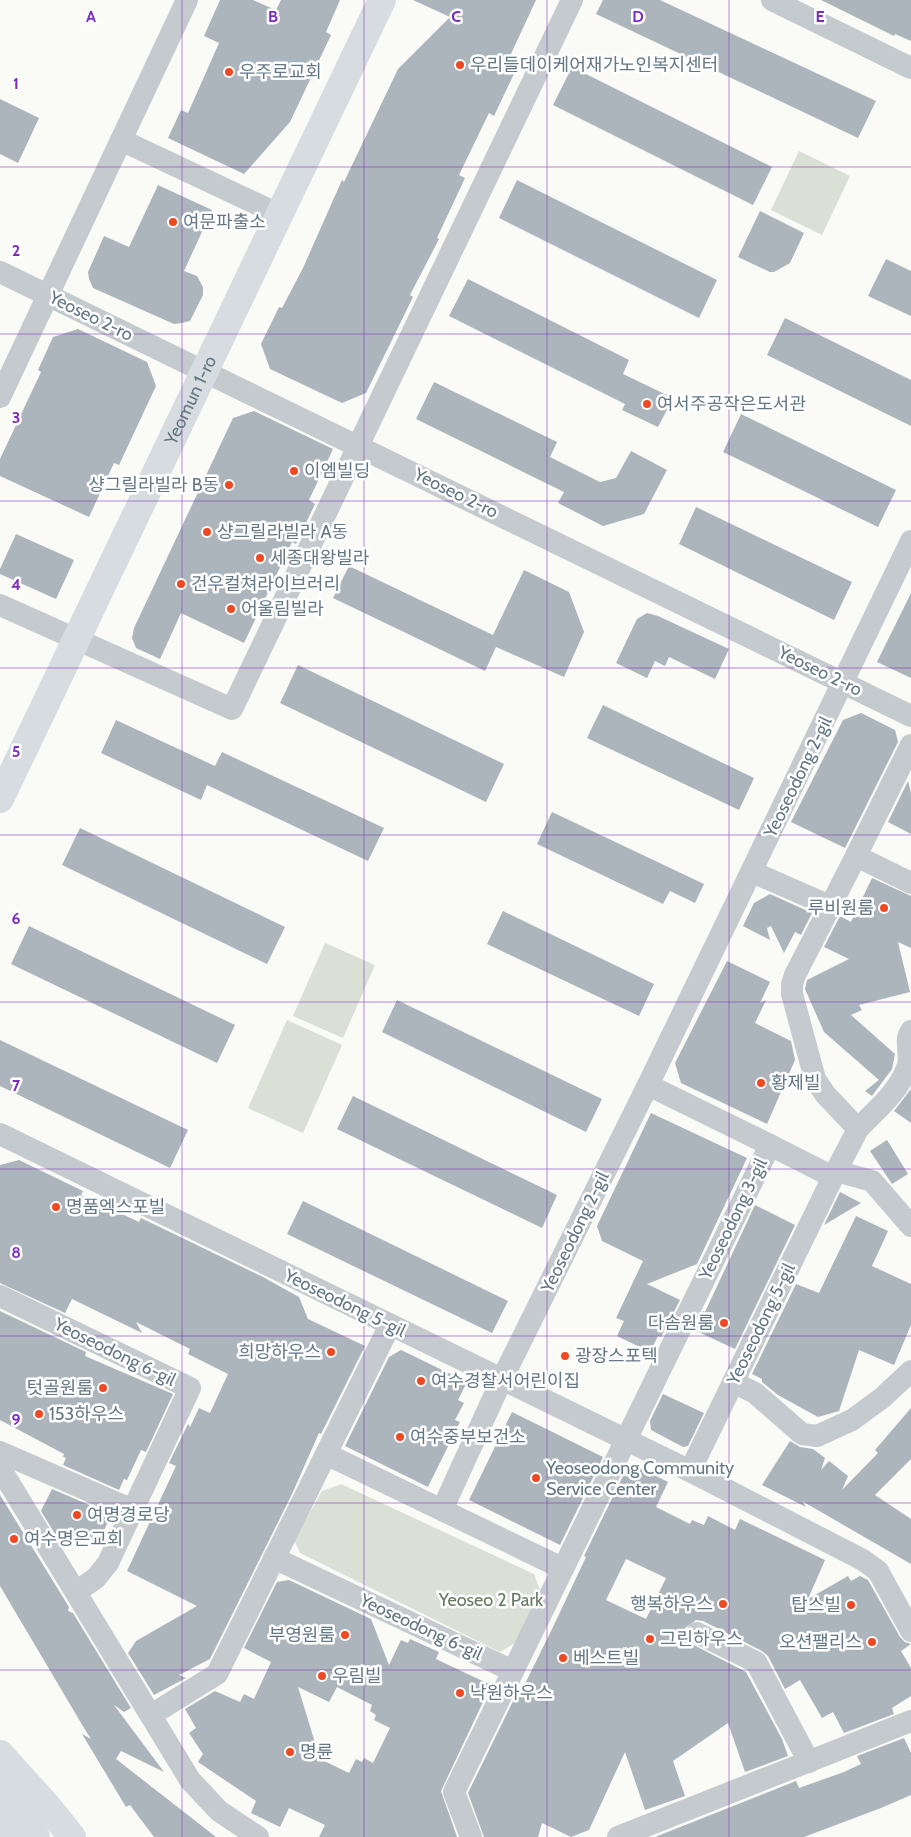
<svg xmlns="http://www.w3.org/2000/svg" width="911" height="1837" font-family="Cabin,'Noto Sans KR',sans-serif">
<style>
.green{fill:#dae0d6}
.building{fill:#abb5bb;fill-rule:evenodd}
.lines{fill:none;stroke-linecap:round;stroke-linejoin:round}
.street{stroke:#c4cacd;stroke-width:22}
.secondary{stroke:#d6dcdf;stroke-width:28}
.grid{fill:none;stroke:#7b2cbf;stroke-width:1;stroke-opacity:0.55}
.poi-dot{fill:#ee4923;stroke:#fff;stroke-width:2}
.labels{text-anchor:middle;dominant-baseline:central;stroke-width:5;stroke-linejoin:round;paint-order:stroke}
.poi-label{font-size:18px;fill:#637784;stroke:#fff;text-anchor:start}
.street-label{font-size:18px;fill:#637784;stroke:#fff}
.park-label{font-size:18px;fill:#687b62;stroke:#fff}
.grid-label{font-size:16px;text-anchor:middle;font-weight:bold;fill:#7b2cbf;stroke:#fff;stroke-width:5;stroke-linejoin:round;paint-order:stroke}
</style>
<rect width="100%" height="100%" fill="#fafaf7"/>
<g class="green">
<polygon points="799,151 850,176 822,235 771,210"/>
<polygon points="325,943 375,965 343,1038 293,1016"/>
<polygon points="287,1020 342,1045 303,1133 248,1108"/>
<polygon points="341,1484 534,1574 542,1596 517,1642 500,1652 300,1553 294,1540 322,1491"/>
</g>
<g class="building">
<polygon points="220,0 253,0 276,10 281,0 340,0 326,32 331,35 290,122 244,174 168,138 181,110 188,113 219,43 204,36"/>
<polygon points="413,0 536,0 510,56 520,61 494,116 489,113 459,175 465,178 437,238 439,239 410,295 413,297 366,393 342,403 270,369 261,344 279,307 282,308 303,268 342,180 344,182 398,69 450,17"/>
<polygon points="603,0 660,0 876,101 858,138 596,14"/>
<polygon points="821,0 911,0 911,41 895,34 894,36"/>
<polygon points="572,67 772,167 753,205 553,105"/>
<polygon points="0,99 39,118 18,163 0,154"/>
<polygon points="517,180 717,280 699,318 499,218"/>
<polygon points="158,185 212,210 184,271 197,276 203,287 203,295 190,321 182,323 174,324 93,288 89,279 88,272 104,236 129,247"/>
<polygon points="760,211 804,233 790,263 774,272 770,272 738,257"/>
<polygon points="886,259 911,271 911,316 868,296"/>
<polygon points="468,279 629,360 623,374 673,398 658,427 622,410 625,404 449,316"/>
<polygon points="785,318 911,380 911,426 767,355"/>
<polygon points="78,329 147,362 156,386 119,465 114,463 89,517 0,476 0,459 41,372 38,370 53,337"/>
<polygon points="434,382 557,442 550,457 600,482 616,478 631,451 667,470 644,514 603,526 558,503 564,492 416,419"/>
<polygon points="254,411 333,449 309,500 315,504 296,544 292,542 244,643 181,613 160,659 136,648 132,638 134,628 233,418"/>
<polygon points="741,414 896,490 878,527 723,452"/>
<polygon points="696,507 852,582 834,620 679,544"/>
<polygon points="16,534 74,560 56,599 0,574 0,569"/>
<polygon points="349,566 493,635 524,570 569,592 584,632 564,677 496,647 485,671 333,598"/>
<polygon points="911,593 911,678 877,662"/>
<polygon points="647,613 658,616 729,649 715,679 669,657 665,666 655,661 647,678 616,663 637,619"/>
<polygon points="298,665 504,764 486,802 280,703"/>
<polygon points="603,705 754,778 739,810 587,738"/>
<polygon points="861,713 895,730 898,742 845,848 791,822 843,720"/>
<polygon points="116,720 215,766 222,752 384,828 368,861 207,785 201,800 101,753"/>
<polygon points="908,781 911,793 911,834 888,822"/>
<polygon points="552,812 704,884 695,903 670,891 663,904 537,844"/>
<polygon points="80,828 285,927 267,964 62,865"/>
<polygon points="872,878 911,896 911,948 898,942 910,992 859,1005 862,1010 851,1015 895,1054 892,1069 872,1096 865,1091 879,1080 824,1032 805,989 807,980 849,959 824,947 840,916 851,922"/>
<polygon points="770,894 812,913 801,935 795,932 784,953 771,926 767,928 770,940 743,926 754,903"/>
<polygon points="503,911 654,984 639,1016 487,944"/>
<polygon points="29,926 235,1025 217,1063 11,964"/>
<polygon points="727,961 770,982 760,1003 766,1000 755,1023 791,1041 795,1060 767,1124 681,1083 675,1063"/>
<polygon points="397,1000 602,1099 586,1132 382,1032"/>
<polygon points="0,1040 188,1130 170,1168 0,1086"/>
<polygon points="911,1089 911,1123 894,1111"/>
<polygon points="353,1096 557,1195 542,1228 337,1129"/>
<polygon points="651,1113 747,1158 697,1264 647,1284 680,1300 661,1337 658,1336 650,1352 617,1336 624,1321 616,1318 643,1261 602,1241 597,1226"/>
<polygon points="887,1140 908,1174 892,1184 870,1151"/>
<polygon points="19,1160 83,1191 81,1195 139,1222 141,1218 263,1277 299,1297 308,1319 365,1346 321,1434 319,1433 292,1494 210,1659 179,1675 186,1678 154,1695 128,1653 136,1641 197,1606 127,1571 176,1466 169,1463 188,1424 190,1427 199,1408 210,1413 228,1374 188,1354 190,1349 136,1322 142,1333 72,1299 65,1313 0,1283 0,1165"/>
<polygon points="840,1192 861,1203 824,1225"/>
<polygon points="303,1201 508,1301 492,1333 287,1234"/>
<polygon points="755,1205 795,1225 735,1349 694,1330 703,1311 705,1312"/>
<polygon points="856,1216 888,1231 872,1266 911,1284 911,1325 894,1365 859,1350 839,1411 818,1417 778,1395 762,1382 762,1379 752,1374 796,1284 819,1293"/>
<polygon points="0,1311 86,1352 85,1356 173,1394 146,1452 141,1450 127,1480 124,1479 119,1490 63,1465 66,1458 63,1457 64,1454 0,1420"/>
<polygon points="401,1350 467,1382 458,1400 464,1403 455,1420 460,1422 428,1487 345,1446 389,1357"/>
<polygon points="663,1394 704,1413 688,1446 683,1447 651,1430 650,1421"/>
<polygon points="911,1408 911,1459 875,1495 911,1519 911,1564 802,1501 806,1507 762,1485 790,1441 800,1447 813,1449 825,1458 821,1470 829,1461 848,1476 842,1490 878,1453 875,1450"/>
<polygon points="512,1412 603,1457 560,1545 469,1500"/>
<path d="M638,1467L668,1482L656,1507L690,1524L692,1520L704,1525L708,1516L735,1530L740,1519L825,1560L808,1599L848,1576L851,1581L860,1576L868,1580L900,1637L905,1642L911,1644L901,1651L911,1668V1696L892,1708L894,1714L844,1733L833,1712L822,1718L800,1680L785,1689L768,1656L762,1651L703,1621L696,1620L685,1628L684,1634L686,1641L746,1672L782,1739L788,1756L745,1772L728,1723L673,1761L685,1796L645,1810L625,1752L589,1830L571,1837L542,1823L538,1837H484L468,1793L515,1697L518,1698L553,1627L586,1557L584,1556L623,1476ZM626,1559L666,1578L646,1619L606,1600Z"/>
<polygon points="52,1489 108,1513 107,1515 110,1517 98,1544 79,1534 75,1544 55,1534 41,1511"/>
<polygon points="0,1495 69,1607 68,1611 73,1613 131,1708 124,1712 114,1705 164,1772 121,1751 116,1759 216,1837 154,1837 130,1805 126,1807 82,1734 91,1739 84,1728 0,1586"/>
<path d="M289,1580L371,1619L389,1665L401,1640L408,1643L410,1639L439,1652L436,1659L491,1685L441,1791L457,1837H319L325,1825L289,1808L280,1827L251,1813L256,1801L198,1762L203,1754L189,1733L196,1728L185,1709L215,1691L240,1702L244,1694L254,1699L271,1662L244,1648L277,1582ZM298,1687L329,1702L337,1687L372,1705L370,1711L376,1715L374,1720L390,1728L373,1763L364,1758L362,1762L356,1759L349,1773L320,1759Z"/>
<polygon points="904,1738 911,1753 911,1795 881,1808 804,1837 655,1837 796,1781 799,1788 844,1772 861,1764 857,1756"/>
</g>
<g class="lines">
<g class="street">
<polyline points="772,0 911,68"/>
<polyline points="121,140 280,215"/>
<polyline points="0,272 911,716"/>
<polyline points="0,397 187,0"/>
<polyline points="0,605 232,709 572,0"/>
<polyline points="856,856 911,745"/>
<polyline points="752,872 830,906"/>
<polyline points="648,1085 770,1145"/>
<path d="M858,1129C876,1110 900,1091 908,1065C911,1054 904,1040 911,1031"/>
<polyline points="0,1134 690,1471 863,1560 878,1571 911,1631"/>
<polyline points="836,1171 872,1181 911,1226"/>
<polyline points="0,1296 190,1388 108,1563 96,1578 76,1592"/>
<polyline points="733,1382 755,1393 802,1434 817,1436 852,1420 882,1398 911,1371"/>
<polyline points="0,1452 133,1510"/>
<polyline points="326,1454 562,1568"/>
<polyline points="0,1468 190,1780 219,1811 258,1837"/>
<polyline points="690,1471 833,1177"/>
<polyline points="442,1510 502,1379 648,1085 911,541"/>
<polyline points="274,1558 513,1671"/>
<polyline points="697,1633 756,1662 809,1762"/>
<polyline points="151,1715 217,1674 390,1325"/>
<polyline points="471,1837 454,1792 770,1145 833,1177 858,1129 825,1094 815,1079 792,994 792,984 795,975 856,856 911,883"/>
<polyline points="618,1837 911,1721"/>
</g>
<g class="secondary">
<path id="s1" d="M0,799L382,0"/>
<polyline points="0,1754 48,1807 72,1837"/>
<polyline points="0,1775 36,1837"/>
<polyline points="4,1787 5,1824 13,1837"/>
</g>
</g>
<path class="grid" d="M182,0V1837M364,0V1837M547,0V1837M729,0V1837M0,167H911M0,334H911M0,501H911M0,668H911M0,835H911M0,1002H911M0,1169H911M0,1336H911M0,1503H911M0,1670H911"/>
<g class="poi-dot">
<circle cx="460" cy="65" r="5"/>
<circle cx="229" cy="72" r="5"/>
<circle cx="173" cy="222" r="5"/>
<circle cx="647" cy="404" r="5"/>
<circle cx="294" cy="471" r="5"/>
<circle cx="229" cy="485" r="5"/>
<circle cx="207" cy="532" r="5"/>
<circle cx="260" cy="558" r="5"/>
<circle cx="181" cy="584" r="5"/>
<circle cx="231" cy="609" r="5"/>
<circle cx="884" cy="908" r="5"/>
<circle cx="761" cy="1083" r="5"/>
<circle cx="56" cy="1207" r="5"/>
<circle cx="724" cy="1323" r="5"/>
<circle cx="331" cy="1352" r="5"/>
<circle cx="565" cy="1356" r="5"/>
<circle cx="421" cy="1381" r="5"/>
<circle cx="103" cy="1388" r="5"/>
<circle cx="39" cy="1414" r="5"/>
<circle cx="400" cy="1437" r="5"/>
<circle cx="536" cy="1478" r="5"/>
<circle cx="77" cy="1515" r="5"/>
<circle cx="14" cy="1539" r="5"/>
<circle cx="723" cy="1604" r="5"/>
<circle cx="851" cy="1605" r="5"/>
<circle cx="345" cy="1635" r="5"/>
<circle cx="650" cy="1639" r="5"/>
<circle cx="872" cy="1642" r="5"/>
<circle cx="563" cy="1658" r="5"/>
<circle cx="322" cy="1676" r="5"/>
<circle cx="460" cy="1693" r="5"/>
<circle cx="290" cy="1752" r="5"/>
</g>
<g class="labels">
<g class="poi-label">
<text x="470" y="65">우리들데이케어재가노인복지센터</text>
<text x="239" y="72">우주로교회</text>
<text x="183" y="222">여문파출소</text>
<text x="657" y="404">여서주공작은도서관</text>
<text x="304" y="471">이엠빌딩</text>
<text x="219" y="485" text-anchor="end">샹그릴라빌라 B동</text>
<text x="217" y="532">샹그릴라빌라 A동</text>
<text x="270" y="558">세종대왕빌라</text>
<text x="191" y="584">건우컬쳐라이브러리</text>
<text x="241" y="609">어울림빌라</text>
<text x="874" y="908" text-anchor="end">루비원룸</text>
<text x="771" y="1083">황제빌</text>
<text x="66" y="1207">명품엑스포빌</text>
<text x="714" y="1323" text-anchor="end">다솜원룸</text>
<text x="321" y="1352" text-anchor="end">희망하우스</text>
<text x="575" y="1356">광장스포텍</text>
<text x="431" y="1381">여수경찰서어린이집</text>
<text x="93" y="1388" text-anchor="end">텃골원룸</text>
<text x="49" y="1414">153하우스</text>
<text x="410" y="1437">여수중부보건소</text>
<text x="546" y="1468">Yeoseodong Community<tspan x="546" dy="21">Service Center</tspan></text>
<text x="87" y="1515">여명경로당</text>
<text x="24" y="1539">여수명은교회</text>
<text x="713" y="1604" text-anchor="end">행복하우스</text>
<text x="841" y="1605" text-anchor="end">탑스빌</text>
<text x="335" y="1635" text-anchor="end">부영원룸</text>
<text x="660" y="1639">그린하우스</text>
<text x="862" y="1642" text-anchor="end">오션팰리스</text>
<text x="573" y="1658">베스트빌</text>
<text x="332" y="1676">우림빌</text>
<text x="470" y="1693">낙원하우스</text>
<text x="300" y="1752">명륜</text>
</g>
<g class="street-label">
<text transform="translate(91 316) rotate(26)">Yeoseo 2-ro</text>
<text stroke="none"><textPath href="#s1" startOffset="442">Yeomun 1-ro</textPath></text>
<text transform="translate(456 493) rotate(26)">Yeoseo 2-ro</text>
<text transform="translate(820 671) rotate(26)">Yeoseo 2-ro</text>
<text transform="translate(798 777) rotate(-64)">Yeoseodong 2-gil</text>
<text transform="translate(733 1219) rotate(-64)">Yeoseodong 3-gil</text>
<text transform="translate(575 1232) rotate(-64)">Yeoseodong 2-gil</text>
<text transform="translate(345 1303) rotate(26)">Yeoseodong 5-gil</text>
<text transform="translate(761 1324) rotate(-64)">Yeoseodong 5-gil</text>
<text transform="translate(115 1352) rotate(26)">Yeoseodong 6-gil</text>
<text transform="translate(421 1627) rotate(25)">Yeoseodong 6-gil</text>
</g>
<g class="park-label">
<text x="491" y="1600">Yeoseo 2 Park</text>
</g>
</g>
<g class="grid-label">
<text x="91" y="22">A</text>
<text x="273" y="22">B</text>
<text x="456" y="22">C</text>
<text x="638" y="22">D</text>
<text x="820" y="22">E</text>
<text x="16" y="89">1</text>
<text x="16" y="256">2</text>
<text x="16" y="423">3</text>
<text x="16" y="590">4</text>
<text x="16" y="757">5</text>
<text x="16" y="924">6</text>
<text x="16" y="1091">7</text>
<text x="16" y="1258">8</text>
<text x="16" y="1425">9</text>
</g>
</svg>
